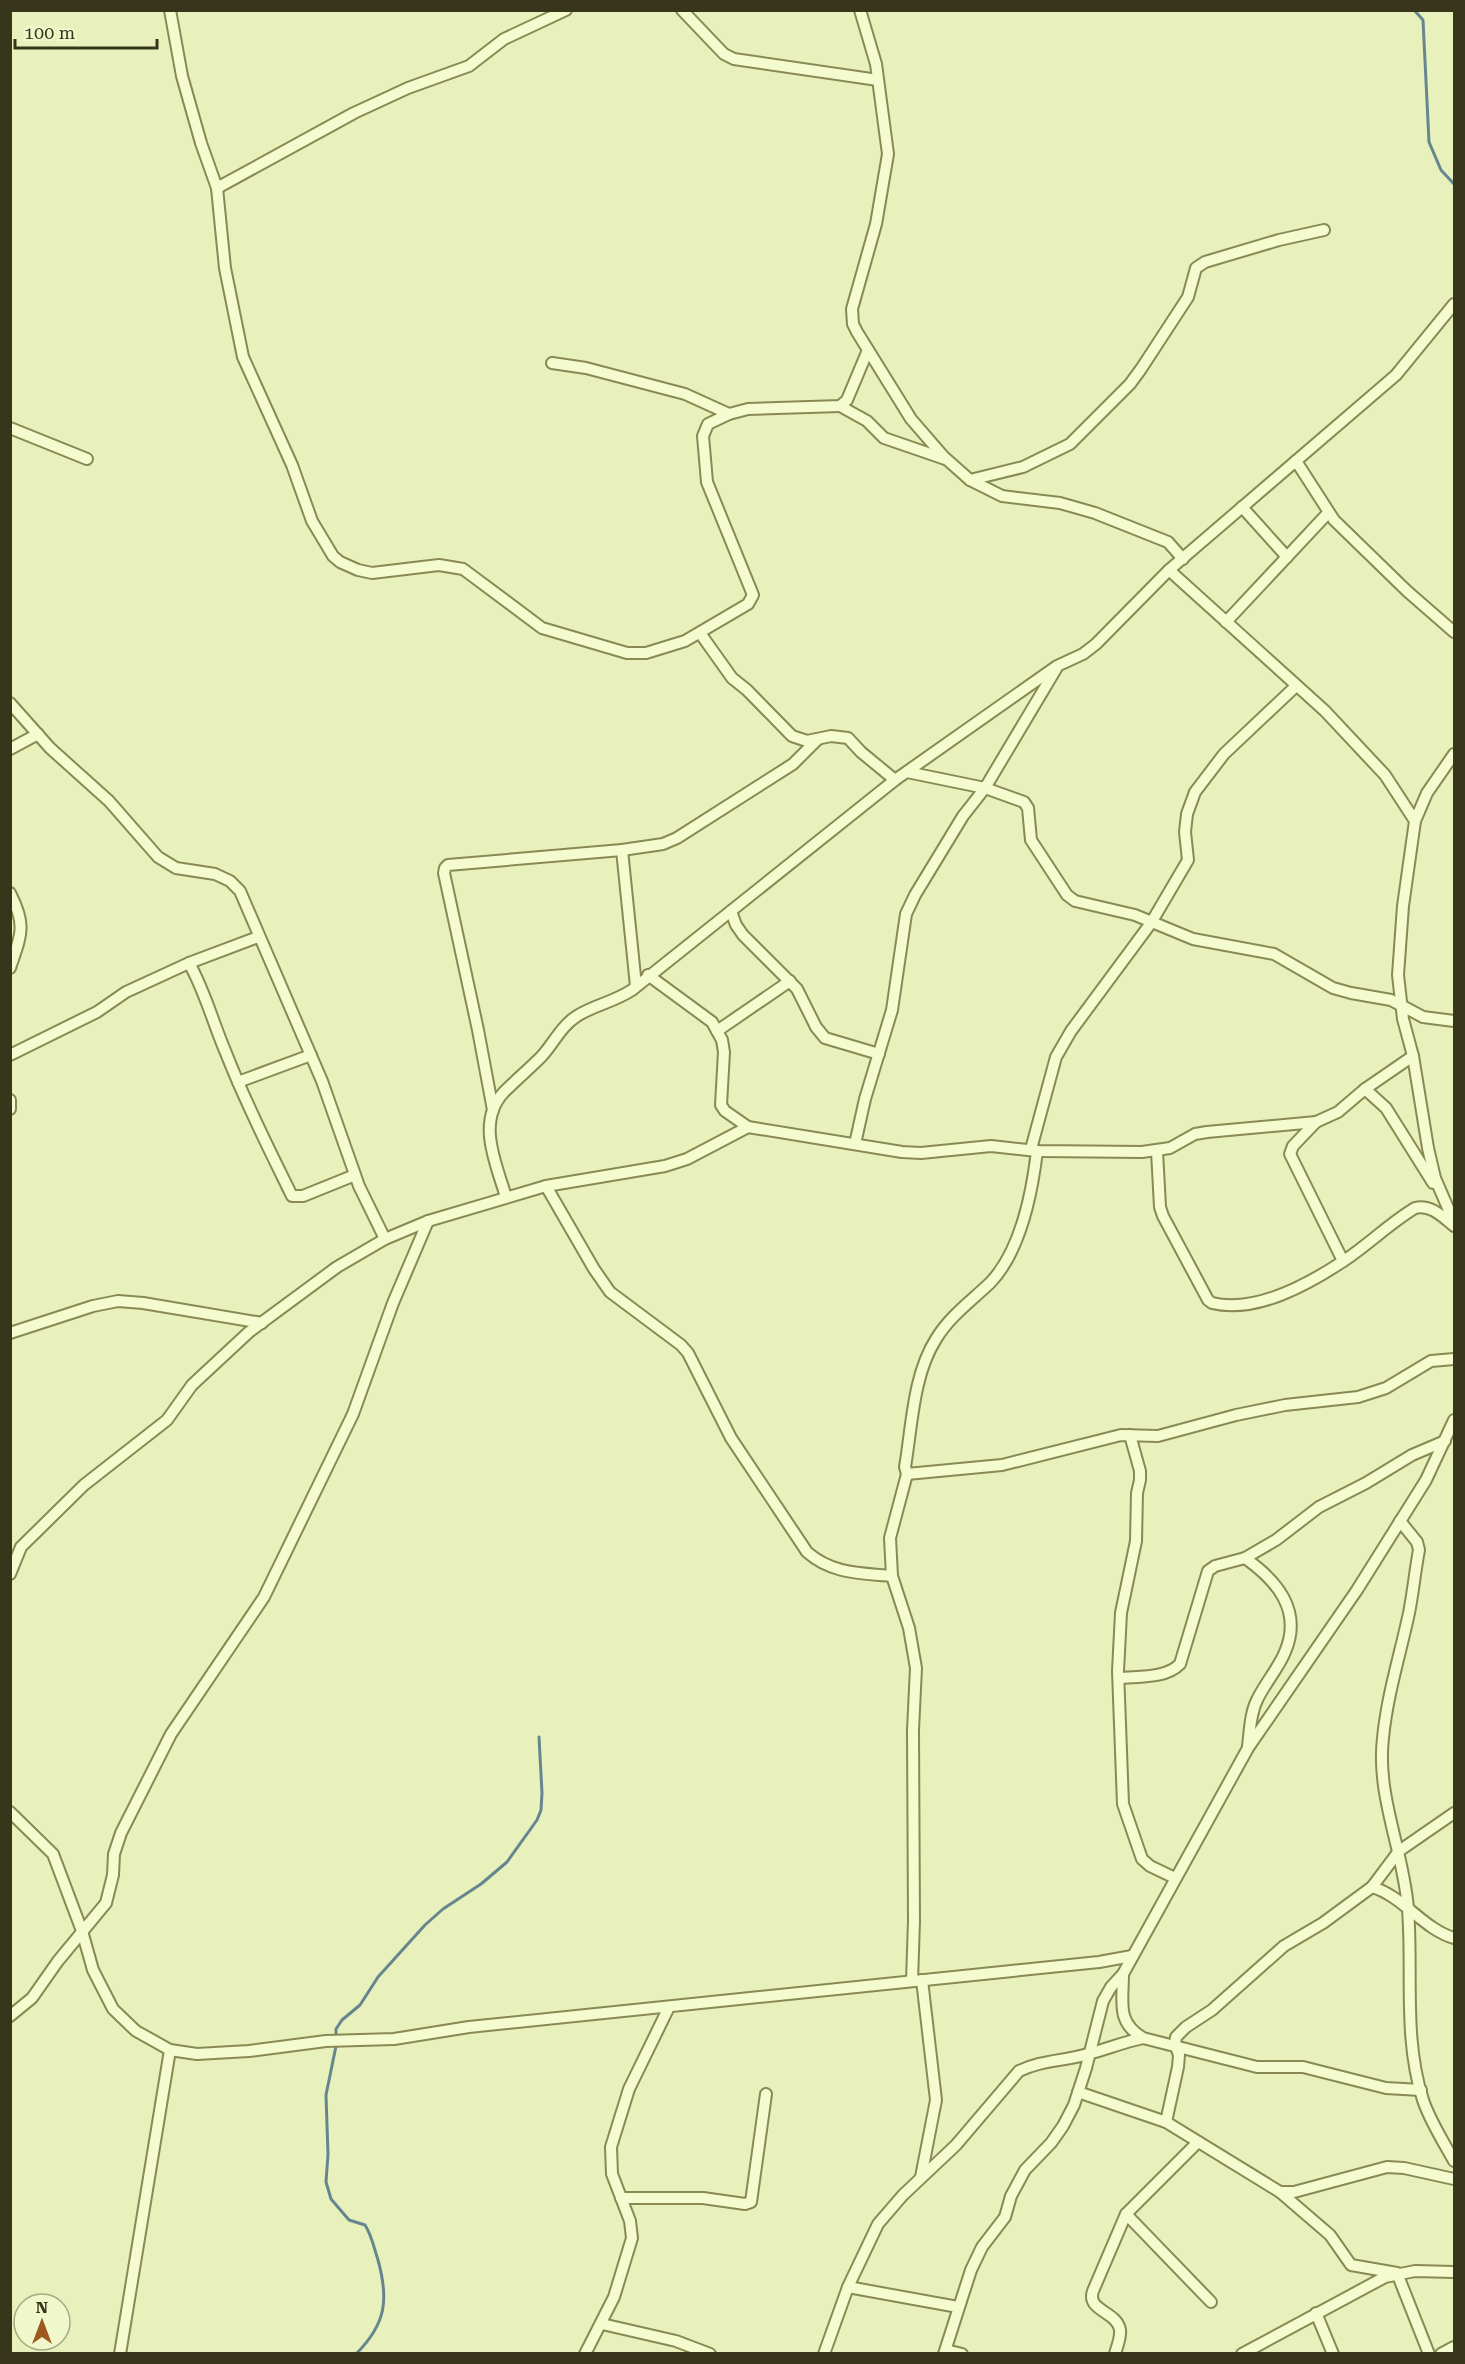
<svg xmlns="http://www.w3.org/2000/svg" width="1465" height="2364" font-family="'Roboto Serif',serif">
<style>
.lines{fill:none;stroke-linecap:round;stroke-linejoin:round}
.stream{stroke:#66868f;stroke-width:3}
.street-casing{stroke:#898953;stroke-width:14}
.street{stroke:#f4fbce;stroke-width:10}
</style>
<rect width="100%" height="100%" fill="#e8f1bb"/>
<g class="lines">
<g class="stream">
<polyline points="1414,10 1423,20 1429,142 1441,170 1454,184"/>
<path d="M356,2354C386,2324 389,2300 378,2260C374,2248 372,2236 365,2225L349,2220L331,2199L326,2182L328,2154L326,2095L336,2046V2029L342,2020L360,2005L378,1977L425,1925L443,1909L481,1884L507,1862L537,1820L541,1810L542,1793L539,1737"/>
</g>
<defs>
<g id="street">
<polyline points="170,10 182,76 201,143 217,188 225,268 243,357 292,465 312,521 333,556 340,562 358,570 372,573 439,565 463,569 542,628 627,653 646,653 685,641 748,604 753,595 707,482 703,436 708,424 729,414 748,409 840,406 847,400 868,350"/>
<polyline points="682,10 724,54 734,59 878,80"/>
<polyline points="860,10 876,64 888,154 876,224 852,309 853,324 857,332 911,419 944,457 970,480 1002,496 1060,503 1095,513 1168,542 1183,559"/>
<polyline points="217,188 354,113 408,88 469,66 504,39 566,10"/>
<polyline points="552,363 586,368 685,394 729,414"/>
<polyline points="840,406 867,421 884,438 945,459"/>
<polyline points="10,428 87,459"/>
<polyline points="1296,461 1334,520 1407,591 1454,632"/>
<polyline points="970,480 1023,467 1070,444 1130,384 1141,369 1188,297 1196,268 1205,262 1279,240 1324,230"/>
<polyline points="1242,507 1287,557"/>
<polyline points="1169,570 1325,711 1385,775 1415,821 1403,906 1398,975 1403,1019 1413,1056 1428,1148 1435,1178 1454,1222"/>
<polyline points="1226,622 1328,513"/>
<polyline points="700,633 732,678 747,690 792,736 807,741 831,736 848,738 861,752 895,780"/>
<polyline points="10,703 50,748 109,801 158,857 176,868 215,874 230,881 240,891 322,1081 359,1186 385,1239"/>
<polyline points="10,749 38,734"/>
<polyline points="907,772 985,788 1024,802 1028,808 1031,840 1067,895 1075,901 1135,915 1193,939 1274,954 1333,988 1351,993 1391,1000 1423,1017 1454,1021"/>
<polyline points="1415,821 1427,793 1454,754"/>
<polyline points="622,850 636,986"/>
<path d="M10,893C27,926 21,935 10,968"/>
<polyline points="731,911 736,925 743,935 797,989 816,1027 825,1038 879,1054"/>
<path d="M189,963C205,991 213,1023 226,1053C245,1102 269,1149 292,1196H303L355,1175"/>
<polyline points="648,975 712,1022 722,1040 724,1052 721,1105 725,1111 748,1127 902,1152 921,1153 991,1146 1037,1151 1142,1152 1170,1148 1195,1134 1207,1132 1316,1122 1338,1112 1365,1089 1413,1056"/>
<polyline points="717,1031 790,981"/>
<polyline points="10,1055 97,1012 126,992 189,963 258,937"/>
<polyline points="238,1082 311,1055"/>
<polyline points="1365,1089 1386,1108 1433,1183"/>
<polyline points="10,1100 10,1109"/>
<polyline points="493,1110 478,1030 444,873 445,868 448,865 622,850 663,844 677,838 793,764 818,739"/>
<polyline points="1316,1122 1293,1146 1290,1154 1343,1261"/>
<polyline points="855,1144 865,1099 892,1010 906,914 915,895 963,816 985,788 1056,669"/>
<polyline points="1031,1149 1056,1057 1071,1031 1151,923 1188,860 1185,832 1187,814 1195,792 1224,754 1296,686"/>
<path d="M1037,1151C1032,1193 1021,1251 990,1283C971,1301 950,1316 936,1339C913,1375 912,1426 905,1467L907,1474L1002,1465L1121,1435L1158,1436L1236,1415L1285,1405L1358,1397L1386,1388L1431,1361L1454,1359"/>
<path d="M1157,1151L1160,1207L1163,1216L1208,1300L1212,1303C1256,1314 1309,1284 1345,1260C1369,1244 1390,1223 1415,1208C1431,1204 1443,1217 1454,1226"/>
<path d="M546,1186L594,1269L610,1292L681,1345L688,1353L731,1438L807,1552C832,1574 860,1573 892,1576"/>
<path d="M506,1197C496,1163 476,1122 504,1092C516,1080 529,1069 541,1057C554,1043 561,1026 577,1016C594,1005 614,1002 632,990L895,780L1057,666L1083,654L1096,644L1169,570L1396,375L1454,304"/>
<polyline points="10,1333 93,1306 118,1301 143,1303 262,1323"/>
<polyline points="1130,1435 1140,1471 1140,1480 1137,1493 1136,1541 1121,1613 1118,1671 1123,1804 1142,1859 1150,1866 1175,1878"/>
<polyline points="907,1474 890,1538 892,1576 909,1628 916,1668 913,1730 914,1921 912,1981"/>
<path d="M1400,1521L1417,1542L1419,1550C1415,1571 1413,1593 1409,1613C1400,1655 1387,1696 1383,1738C1376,1796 1404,1852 1408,1909C1413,1972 1403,2038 1423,2100C1430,2121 1443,2141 1454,2161"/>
<path d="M1245,1558C1276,1580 1303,1610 1285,1652C1278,1669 1265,1683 1257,1700C1250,1714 1250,1731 1248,1746"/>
<polyline points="10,1574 21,1547 84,1485 167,1420 192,1385 249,1332 337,1267 385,1239 428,1221 546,1186 665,1166 687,1159 748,1127"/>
<path d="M1119,1678C1139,1676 1165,1679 1180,1664L1208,1571L1215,1566L1245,1558L1276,1540L1319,1507L1366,1483L1412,1455L1445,1441"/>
<polyline points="10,1812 53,1854 82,1931 93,1970 113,2009 136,2031 170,2050 197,2054 249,2051 326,2041 394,2039 469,2027 1099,1962 1132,1956"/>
<path d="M1372,1887C1403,1896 1423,1929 1454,1938"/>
<path d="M1123,1974C1123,2002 1116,2022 1143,2038L1257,2067H1303L1386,2088L1421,2090"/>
<polyline points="10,2016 32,1998 58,1961 106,1903 113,1875 114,1854 121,1833 171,1734 264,1597 353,1414 393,1303 428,1221"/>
<polyline points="1078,2092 1166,2122 1280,2192 1294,2192 1387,2167 1404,2168 1454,2179"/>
<polyline points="1166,2122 1178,2067 1179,2055 1175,2044 1176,2037 1186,2027 1212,2010 1284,1946 1323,1923 1372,1887 1399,1851 1454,1813"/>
<polyline points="921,2177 936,2100 922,1980"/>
<polyline points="1280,2192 1330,2235 1351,2265 1397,2273 1429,2354"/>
<polyline points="621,2198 703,2198 745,2204 751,2202 766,2094"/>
<polyline points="1126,2214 1211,2302"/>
<polyline points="848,2287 958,2307"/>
<polyline points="1316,2313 1333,2354"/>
<polyline points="602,2324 676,2341 710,2354"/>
<polyline points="946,2350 962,2354"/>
<polyline points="120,2354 170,2050"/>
<polyline points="585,2354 614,2297 632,2238 630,2221 612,2174 611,2147 629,2089 669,2007"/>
<path d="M824,2354L848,2287L878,2224L903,2195L956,2145L1019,2071C1041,2060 1065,2061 1088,2054C1107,2049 1124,2042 1143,2038"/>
<polyline points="944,2354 971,2270 982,2247 1005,2217 1011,2196 1025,2170 1051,2143 1063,2126 1074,2105 1086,2068 1103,2001 1111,1987 1123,1974 1248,1748 1357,1590 1426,1480 1454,1420"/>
<path d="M1115,2354C1117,2346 1121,2338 1120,2330C1117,2311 1086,2311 1093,2291L1126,2214L1198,2142"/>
<polyline points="1242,2354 1385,2277 1415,2271 1454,2272"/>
<polyline points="1441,2354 1454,2347"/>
</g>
</defs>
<use href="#street" class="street-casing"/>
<use href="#street" class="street"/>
</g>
<rect width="1465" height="2364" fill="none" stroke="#37351a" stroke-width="24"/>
<g transform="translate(42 2322)"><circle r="28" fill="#f0f8cb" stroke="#a6aa84" stroke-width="1.5"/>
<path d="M0-4.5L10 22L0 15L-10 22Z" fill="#9d591f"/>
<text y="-9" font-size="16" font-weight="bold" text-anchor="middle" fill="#37351a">N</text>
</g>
<path d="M15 39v9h142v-9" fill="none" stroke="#37351a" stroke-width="3"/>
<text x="24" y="39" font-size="18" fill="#37351a" stroke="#f0f8cb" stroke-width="4.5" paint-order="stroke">100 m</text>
</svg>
